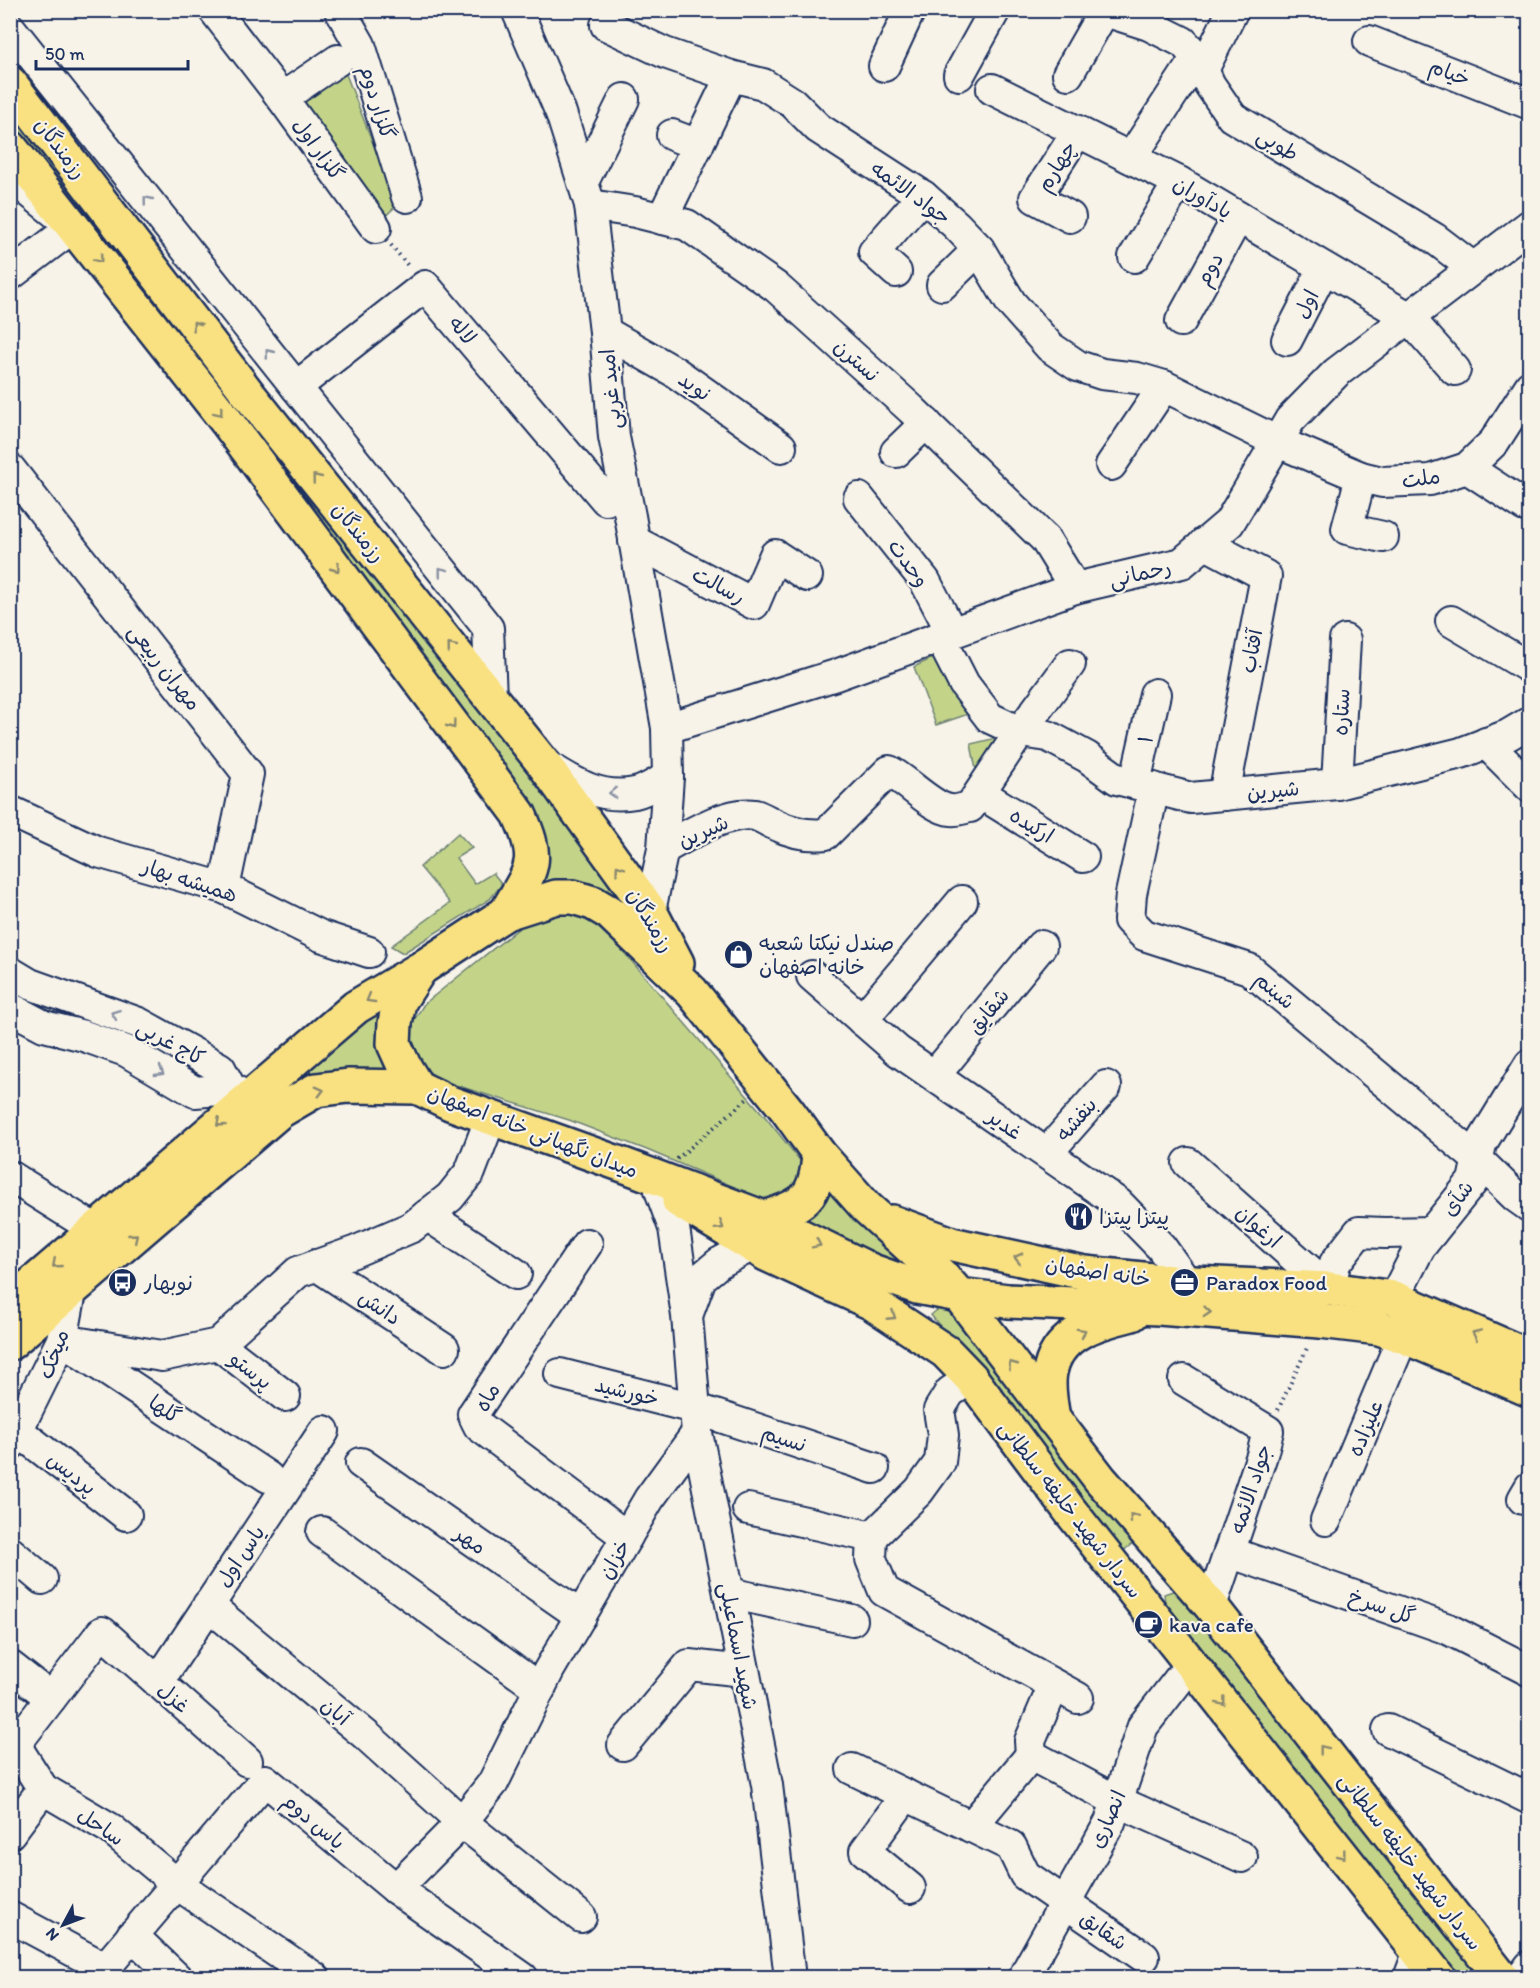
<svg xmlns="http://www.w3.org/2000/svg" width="1540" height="1988" font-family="Itim,'Playpen Sans Arabic',sans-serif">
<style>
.green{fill:#c3d489;stroke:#6f8274;stroke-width:1.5}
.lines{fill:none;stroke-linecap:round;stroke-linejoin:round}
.minor-casing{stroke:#1b2f5e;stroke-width:34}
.major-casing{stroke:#1b2f5e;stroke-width:38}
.path{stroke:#1b2f5e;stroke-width:4;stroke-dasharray:1.5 4.5;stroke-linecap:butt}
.minor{stroke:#f7f3e8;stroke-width:30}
.major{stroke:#f9e181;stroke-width:33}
.oneway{stroke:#8991a3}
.oneway2{stroke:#8a8870}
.labels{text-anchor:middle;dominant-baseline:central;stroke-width:4.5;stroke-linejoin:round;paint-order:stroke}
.street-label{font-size:21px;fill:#1b2f5e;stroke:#f7f3e8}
.poi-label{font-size:21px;fill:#1b2f5e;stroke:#f7f3e8;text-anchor:start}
</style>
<rect width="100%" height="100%" fill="#f7f3e8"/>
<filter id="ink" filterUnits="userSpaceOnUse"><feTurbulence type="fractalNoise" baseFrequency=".0167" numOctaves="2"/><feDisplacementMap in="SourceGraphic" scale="12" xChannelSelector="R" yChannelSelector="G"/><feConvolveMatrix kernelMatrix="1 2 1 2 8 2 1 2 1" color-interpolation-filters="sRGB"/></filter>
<g filter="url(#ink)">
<g class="green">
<polygon points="342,64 397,205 378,223 293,100"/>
<polygon points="10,101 477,703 652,938 563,882 544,883 546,860 179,341 11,120"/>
<polygon points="939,655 974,712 936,725 914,667"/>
<polygon points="1005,736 977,775 971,744"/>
<polygon points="458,833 472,848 456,858 475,884 493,873 502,884 490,899 403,953 391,946 450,903 420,867"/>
<polygon points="538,913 568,913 593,923 622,950 767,1119 802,1163 807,1179 770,1202 647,1150 569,1120 439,1080 420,1064 410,1036 414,1020 424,1004"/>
<polygon points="378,1004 380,1036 392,1070 285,1093 276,1087"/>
<polygon points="822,1185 910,1272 796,1220"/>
<polygon points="944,1304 1134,1542 1121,1553 931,1315"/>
<polygon points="1176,1590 1244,1675 1269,1701 1489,1977 1451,1977 1176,1625 1165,1603 1164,1594"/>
</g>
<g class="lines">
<defs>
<g id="minor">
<polyline points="214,10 282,98 376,228"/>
<polyline points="340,10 360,45 407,197"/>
<polyline points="517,10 561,113 590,205 605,332 614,437 630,516 667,728 668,777 663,849 650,911"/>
<polyline points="1102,10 1149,25 1183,42 1197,57 1210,85 1232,117 1434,238 1472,267"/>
<polyline points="606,25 665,53 731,76 763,84 793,103 818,128 923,196 956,225 979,249 1011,303 1050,347 1078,366 1102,374 1137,378 1164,386 1278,442 1361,477 1382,482 1430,480 1467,468 1494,442 1530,386"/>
<polyline points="10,28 488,628 491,698"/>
<polyline points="1369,41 1530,104"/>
<polyline points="884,66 910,10"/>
<polyline points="1203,70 1233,10"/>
<polyline points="1068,74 1104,11"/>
<polyline points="959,75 995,10"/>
<polyline points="992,89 1179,182 1408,317 1455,370"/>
<polyline points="282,98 338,60"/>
<polyline points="672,135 698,145"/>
<polyline points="1131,158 1197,57"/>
<polyline points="10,176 73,227 10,275"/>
<polyline points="583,182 624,99"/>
<polyline points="590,205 635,212 687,225 776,287 911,409 1045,539 1075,588"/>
<polyline points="1070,217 1035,198 1078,131"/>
<polyline points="662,219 731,76"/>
<polyline points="1134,257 1179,182"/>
<polyline points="896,272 874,252 923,196"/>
<polyline points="942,285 979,249"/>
<polyline points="1181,321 1238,217"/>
<polyline points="605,332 675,372 781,447"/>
<polyline points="1287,340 1324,268"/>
<polyline points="296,387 425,286 606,500"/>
<polyline points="896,452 926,423"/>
<polyline points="1111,465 1164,386"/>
<polyline points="1467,468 1525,506"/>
<polyline points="10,469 248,774 224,888"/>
<polyline points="1361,477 1347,529 1383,537"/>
<polyline points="859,498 925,581 952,633"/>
<polyline points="634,541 754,604 775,555 807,576"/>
<polyline points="1204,543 1266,576 1224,795"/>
<polyline points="1451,621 1530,668"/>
<polyline points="940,637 964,684 990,718 1020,732 1048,736 1087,757 1117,779 1191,798 1337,784 1461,753 1508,735 1530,722"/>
<polyline points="667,728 836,675 1075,588 1182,563 1229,523 1290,420 1336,373 1530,225"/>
<polyline points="1486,743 1530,787"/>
<path d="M544,764C573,782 599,800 635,793C646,791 658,782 668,777"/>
<polyline points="1135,783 1155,694"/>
<polyline points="1337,784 1345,640"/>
<polyline points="1154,788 1131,894 1129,920 1144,935 1249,969 1477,1159 1516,1197 1530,1207"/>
<polyline points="980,793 1083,857"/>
<polyline points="10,811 98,852 224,888 321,936 369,952"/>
<path d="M663,849C687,836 727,810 755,815C762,817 769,822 776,825C793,833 808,836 826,834L889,771C907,780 933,809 951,810C957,811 964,808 970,807L1020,732L1070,664"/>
<polyline points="10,972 30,984 139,1023 220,1068 231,1089"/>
<polyline points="812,976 898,1051 1118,1203 1161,1247 1186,1282"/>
<polyline points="10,1008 44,1026 84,1036 126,1051 195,1092 231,1089 269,1106"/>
<polyline points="862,1020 962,901"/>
<polyline points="935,1075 1041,946"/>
<polyline points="1047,1153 1106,1086"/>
<polyline points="1188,1163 1330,1289"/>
<polyline points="10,1176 96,1230"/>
<polyline points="660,1190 674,1228 687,1316 697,1433 767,1785 790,1978"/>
<polyline points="427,1215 516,1274"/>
<polyline points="587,1244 473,1414 479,1426 627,1537"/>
<polyline points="316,1265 444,1349"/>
<polyline points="1330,1289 1335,1263 1359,1232 1385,1233 1432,1232"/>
<polyline points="1394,1298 1420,1247 1473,1181 1481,1144 1530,1064"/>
<polyline points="688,1313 701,1278 719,1263 751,1246"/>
<polyline points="62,1340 162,1356 218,1344 298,1272 354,1252 412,1227 450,1197 470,1172 491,1117"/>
<polyline points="218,1344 285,1396"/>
<polyline points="69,1345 268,1477"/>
<polyline points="560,1374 694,1408 874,1468"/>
<polyline points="971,1378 950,1392 939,1410 943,1435 940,1462 919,1491 872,1537 871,1559 884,1591 1078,1698"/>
<polyline points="1184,1380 1268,1431 1262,1455 1211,1606"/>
<polyline points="18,1431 126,1515"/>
<polyline points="10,1445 62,1340 71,1292"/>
<polyline points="361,1463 581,1616"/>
<polyline points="1523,1499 1530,1487"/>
<polyline points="748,1509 872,1537"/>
<polyline points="1326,1520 1403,1336"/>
<polyline points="322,1532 540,1689"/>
<polyline points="10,1552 42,1579"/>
<polyline points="1229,1552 1448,1629 1530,1671"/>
<polyline points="729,1593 852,1620"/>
<polyline points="208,1605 368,1737 462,1822 581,1917"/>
<polyline points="10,1666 51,1698"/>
<polyline points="158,1682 324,1431"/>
<polyline points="1054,1685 1030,1741 1031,1755 1117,1801 1242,1857"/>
<polyline points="1388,1730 1530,1799"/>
<polyline points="623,1745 689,1665 744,1671"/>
<polyline points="247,1761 102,1632 15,1745 43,1789 111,1829 177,1884 315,1978"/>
<polyline points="852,1769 1011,1846 1025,1875 1144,1957"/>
<polyline points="906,1795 865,1851 910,1888"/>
<polyline points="971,1827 1031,1755"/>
<polyline points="10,1833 43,1789"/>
<polyline points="396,1889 523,1978"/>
<polyline points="10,1917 105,1968 265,1780 396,1889 462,1822 493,1783 549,1670 649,1499 697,1433"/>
<polyline points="132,1935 177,1978"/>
<polyline points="1023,1978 1110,1822 1143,1726 1191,1664"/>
<polyline points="1409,1978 1419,1951"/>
<polyline points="1521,1978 1530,1966"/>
</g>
<g id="major">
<polyline points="10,83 250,396 543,763 650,911 677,963"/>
<path d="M10,147L227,422L519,814C542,864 531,869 506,913"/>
<polyline points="419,971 399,1002 395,1023 394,1044 404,1066 417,1087 450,1103 626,1166 764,1218 872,1271 917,1287 959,1295 1008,1301 1159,1308 1320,1321 1379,1328 1403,1336 1530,1390"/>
<polyline points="679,1201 766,1254 872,1303 946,1352 971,1378 1071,1512 1439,1978"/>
<path d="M764,1218C805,1204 816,1199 819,1154"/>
<polyline points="892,1222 952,1244 1085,1273 1171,1282 1330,1289 1394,1298 1530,1357"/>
<polyline points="10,1303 356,1007 420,969 506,913 556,897 573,897 593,903 610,913 692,992 787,1110 819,1154 866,1207 945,1279 959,1295 1100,1479 1211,1606 1502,1978"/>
<polyline points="10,1343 280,1111 316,1090 348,1086 417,1087"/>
<path d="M1053,1419C1051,1403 1046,1384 1051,1368C1060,1331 1100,1322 1132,1314"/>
</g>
</defs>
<use href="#minor" class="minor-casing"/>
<use href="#major" class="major-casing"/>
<g class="path">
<polyline points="391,245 409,267"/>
<polyline points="677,1159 747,1099"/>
<polyline points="1278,1410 1308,1346"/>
</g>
<use href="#minor" class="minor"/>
<use href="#major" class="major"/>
</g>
<defs><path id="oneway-chevron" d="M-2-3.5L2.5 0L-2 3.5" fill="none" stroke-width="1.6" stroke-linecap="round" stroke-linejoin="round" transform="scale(1.5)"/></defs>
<g class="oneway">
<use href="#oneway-chevron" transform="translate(147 200) rotate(-129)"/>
<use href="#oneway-chevron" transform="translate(269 353) rotate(-129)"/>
<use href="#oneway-chevron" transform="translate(442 571) rotate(-128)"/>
<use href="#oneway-chevron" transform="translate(613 793) rotate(178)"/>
<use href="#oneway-chevron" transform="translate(115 1014) rotate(-160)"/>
<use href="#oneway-chevron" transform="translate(160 1072) rotate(30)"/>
</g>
<g class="oneway2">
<use href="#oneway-chevron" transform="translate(99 259) rotate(52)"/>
<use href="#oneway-chevron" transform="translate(196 325) rotate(-127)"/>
<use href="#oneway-chevron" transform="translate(219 412) rotate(52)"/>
<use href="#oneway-chevron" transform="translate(316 478) rotate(-129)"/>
<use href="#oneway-chevron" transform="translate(336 568) rotate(53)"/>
<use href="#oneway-chevron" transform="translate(451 647) rotate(-129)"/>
<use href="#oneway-chevron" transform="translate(452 725) rotate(53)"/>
<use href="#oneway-chevron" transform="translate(619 869) rotate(-126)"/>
<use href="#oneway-chevron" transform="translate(370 999) rotate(150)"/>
<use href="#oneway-chevron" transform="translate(320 1091) rotate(-15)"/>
<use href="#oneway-chevron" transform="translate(220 1123) rotate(139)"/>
<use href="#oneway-chevron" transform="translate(720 1226) rotate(32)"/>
<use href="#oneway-chevron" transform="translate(134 1237) rotate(-41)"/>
<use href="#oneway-chevron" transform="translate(817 1244) rotate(26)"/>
<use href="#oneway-chevron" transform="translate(1018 1258) rotate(-167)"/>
<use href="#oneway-chevron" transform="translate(56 1264) rotate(139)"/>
<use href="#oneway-chevron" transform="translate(1207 1312) rotate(5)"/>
<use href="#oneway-chevron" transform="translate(892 1316) rotate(33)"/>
<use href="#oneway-chevron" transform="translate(1082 1332) rotate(-29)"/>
<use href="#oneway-chevron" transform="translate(1476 1334) rotate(-157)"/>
<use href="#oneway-chevron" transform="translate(1012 1365) rotate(-127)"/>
<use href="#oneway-chevron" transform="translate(1133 1517) rotate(-131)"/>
<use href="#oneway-chevron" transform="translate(1222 1702) rotate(52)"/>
<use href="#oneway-chevron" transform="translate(1323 1749) rotate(-128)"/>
<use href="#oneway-chevron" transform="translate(1342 1855) rotate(52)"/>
</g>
</g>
<defs>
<symbol id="shop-disc" viewBox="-11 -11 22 22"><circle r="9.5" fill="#1b2f5e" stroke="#f7f3e8"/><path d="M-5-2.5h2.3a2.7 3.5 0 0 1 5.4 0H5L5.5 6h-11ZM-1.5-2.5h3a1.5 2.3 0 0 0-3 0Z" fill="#fff"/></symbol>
<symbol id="restaurant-disc" viewBox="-11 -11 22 22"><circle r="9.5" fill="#1b2f5e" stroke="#f7f3e8"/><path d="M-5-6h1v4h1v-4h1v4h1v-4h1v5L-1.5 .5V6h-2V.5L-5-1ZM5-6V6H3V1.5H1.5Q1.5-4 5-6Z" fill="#fff"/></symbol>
<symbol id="bus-disc" viewBox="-11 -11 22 22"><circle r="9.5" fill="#1b2f5e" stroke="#f7f3e8"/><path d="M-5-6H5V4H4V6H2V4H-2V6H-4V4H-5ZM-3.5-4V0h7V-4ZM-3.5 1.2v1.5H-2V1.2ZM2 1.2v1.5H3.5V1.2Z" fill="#fff"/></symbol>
<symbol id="office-disc" viewBox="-11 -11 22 22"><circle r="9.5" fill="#1b2f5e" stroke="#f7f3e8"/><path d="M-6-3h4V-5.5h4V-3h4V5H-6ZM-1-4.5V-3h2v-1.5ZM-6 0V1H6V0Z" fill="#fff"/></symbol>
<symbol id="cafe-disc" viewBox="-11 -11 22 22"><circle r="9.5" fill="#1b2f5e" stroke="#f7f3e8"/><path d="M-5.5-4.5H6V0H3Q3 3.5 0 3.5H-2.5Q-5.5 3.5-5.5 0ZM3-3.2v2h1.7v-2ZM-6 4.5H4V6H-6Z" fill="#fff"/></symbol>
</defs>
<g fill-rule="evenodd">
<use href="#shop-disc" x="722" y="938" width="33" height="33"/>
<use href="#restaurant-disc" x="1062" y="1200" width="33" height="33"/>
<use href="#bus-disc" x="106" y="1266" width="33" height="33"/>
<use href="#office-disc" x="1168" y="1266" width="33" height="33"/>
<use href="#cafe-disc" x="1132" y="1608" width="33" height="33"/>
</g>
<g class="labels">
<g class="street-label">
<text transform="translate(1450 72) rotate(21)">خیام</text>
<text transform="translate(378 102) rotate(73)">گلزار دوم</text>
<text transform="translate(1278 144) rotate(31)">طوبی</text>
<text transform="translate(61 148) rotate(53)">رزمندگان</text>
<text transform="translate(319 149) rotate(54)">گلزار اول</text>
<text transform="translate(1056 166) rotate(-58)">چهارم</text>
<text transform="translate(911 192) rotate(36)">جواد الائمه</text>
<text transform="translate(1203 197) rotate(30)">یادآوران</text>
<text transform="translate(1209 269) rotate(-61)">دوم</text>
<text transform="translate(1306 304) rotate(-63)">اول</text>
<text transform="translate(463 330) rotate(50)">لاله</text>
<text transform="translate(857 360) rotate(42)">نسترن</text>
<text transform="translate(695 386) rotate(35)">نوید</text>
<text transform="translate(610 389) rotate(-95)">امید غربی</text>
<text transform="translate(1421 478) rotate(-8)">ملت</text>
<text transform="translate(359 532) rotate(51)">رزمندگان</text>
<text transform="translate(909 563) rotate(54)">وحدت</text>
<text transform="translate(1140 573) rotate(-13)">رحمانی</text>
<text transform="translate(719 585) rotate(28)">رسالت</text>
<text transform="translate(1251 651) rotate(-79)">آفتاب</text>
<text transform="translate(165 667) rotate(52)">مهران ربیعی</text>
<text transform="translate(1341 712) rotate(-87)">ستاره</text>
<text transform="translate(1145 739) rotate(-77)">۱</text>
<text transform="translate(1273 790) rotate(-5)">شیرین</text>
<text transform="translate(1032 825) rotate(32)">ارکیده</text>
<text transform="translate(703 831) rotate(-24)">شیرین</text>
<text transform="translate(190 880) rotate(18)">همیشه بهار</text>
<text transform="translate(651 920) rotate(59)">رزمندگان</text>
<text transform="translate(1275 990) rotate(40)">شبنم</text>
<text transform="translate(988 1011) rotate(-51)">شقایق</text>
<text transform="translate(171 1042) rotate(28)">کاج غربی</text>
<text transform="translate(1076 1119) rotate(-49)">بنفشه</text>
<text transform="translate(1005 1124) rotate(35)">غدیر</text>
<text transform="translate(533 1131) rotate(21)">میدان نگهبانی خانه اصفهان</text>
<text transform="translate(1457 1198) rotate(-54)">شآی</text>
<text transform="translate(1259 1226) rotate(42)">ارغوان</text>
<text transform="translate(1098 1271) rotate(9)">خانه اصفهان</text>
<text transform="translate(380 1307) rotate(33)">دانش</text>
<text transform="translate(53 1354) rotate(-69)">میخک</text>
<text transform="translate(251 1370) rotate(38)">پرستو</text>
<text transform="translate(627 1391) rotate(14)">خورشید</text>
<text transform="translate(487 1397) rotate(-60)">ماه</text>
<text transform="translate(165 1409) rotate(34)">گلها</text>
<text transform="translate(1365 1428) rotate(-67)">علیزاده</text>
<text transform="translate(784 1438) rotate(18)">نسیم</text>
<text transform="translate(72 1473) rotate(38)">پردیس</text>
<text transform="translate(1250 1489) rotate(-72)">جواد الائمه</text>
<text transform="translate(1071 1509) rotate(52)">سردار شهید خلیفه سلطانی</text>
<text transform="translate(471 1540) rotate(35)">مهر</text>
<text transform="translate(240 1556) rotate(-56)">یاس اول</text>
<text transform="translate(614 1559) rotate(-60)">خزان</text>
<text transform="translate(1382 1606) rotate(19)">گل سرخ</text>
<text transform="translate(739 1646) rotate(79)">شهید اسماعیلی</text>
<text transform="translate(174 1697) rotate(42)">غزل</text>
<text transform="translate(336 1711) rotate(40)">آبان</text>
<text transform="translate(1107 1819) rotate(-66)">انصاری</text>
<text transform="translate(314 1821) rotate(40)">یاس دوم</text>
<text transform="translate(101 1826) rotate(34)">ساحل</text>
<text transform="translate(1411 1861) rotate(52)">سردار شهید خلیفه سلطانی</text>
<text transform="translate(1104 1930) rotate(35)">شقایق</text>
</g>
<g class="poi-label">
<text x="759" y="942">صندل نیکتا شعبه<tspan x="759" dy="24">خانه اصفهان</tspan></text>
<text x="1099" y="1216">پیتزا پیتزا</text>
<text x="144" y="1282">نوبهار</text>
<text x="1206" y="1282">Paradox Food</text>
<text x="1169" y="1624">kava cafe</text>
</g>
</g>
<rect width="1540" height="1988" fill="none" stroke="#f7f3e8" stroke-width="36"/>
<rect x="18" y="18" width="1504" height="1952" fill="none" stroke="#1b2f5e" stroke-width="2" filter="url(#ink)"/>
<g transform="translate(63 1925) rotate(229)" stroke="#f7f3e8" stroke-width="4.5" paint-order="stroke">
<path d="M0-4.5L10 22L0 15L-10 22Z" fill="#1b2f5e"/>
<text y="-9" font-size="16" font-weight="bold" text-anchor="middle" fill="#1b2f5e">N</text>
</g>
<path d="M36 60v9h152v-9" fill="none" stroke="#1b2f5e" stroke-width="3"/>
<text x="45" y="60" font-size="18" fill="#1b2f5e" stroke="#f7f3e8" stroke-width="4.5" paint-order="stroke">50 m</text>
</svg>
